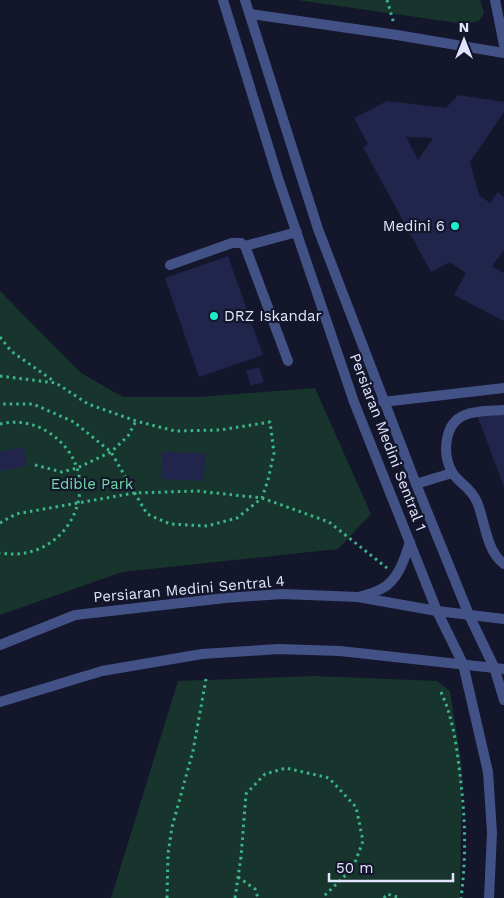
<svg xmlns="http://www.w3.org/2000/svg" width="504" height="898" font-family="'Work Sans',sans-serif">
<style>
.green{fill:#17352c}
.building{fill:#21244b;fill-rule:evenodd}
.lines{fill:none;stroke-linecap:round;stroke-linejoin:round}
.path{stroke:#3bb58d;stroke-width:3;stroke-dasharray:2.5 4;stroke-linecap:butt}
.service{stroke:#435286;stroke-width:10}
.minor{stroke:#435286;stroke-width:10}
.tertiary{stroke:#435286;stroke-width:10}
.poi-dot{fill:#1cedca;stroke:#14162b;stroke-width:2}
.labels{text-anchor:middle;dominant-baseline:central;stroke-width:4.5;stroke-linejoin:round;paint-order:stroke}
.poi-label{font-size:15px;fill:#e0e5fd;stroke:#14162b;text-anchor:end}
.street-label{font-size:15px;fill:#e0e5fd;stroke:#14162b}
.park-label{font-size:15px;fill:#70d9a3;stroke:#14162b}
</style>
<rect width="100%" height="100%" fill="#14162b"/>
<g class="green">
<polygon points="297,0 480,0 484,13 479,21 465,24"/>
<polygon points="0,291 81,373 123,397 199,397 315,388 371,514 338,549 122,572 0,615"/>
<polygon points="315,676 437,681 450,691 462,768 460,898 111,898 178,681"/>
</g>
<g class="building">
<path d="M458,95L504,102V112L470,162L479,195L490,203L498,192L504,197V250L492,266L504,273V321L454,295L466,273L450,262L431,272L363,147L368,144L354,118L387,101L446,108ZM406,137L433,138L418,160Z"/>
<polygon points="228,256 263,355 199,377 165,278"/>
<polygon points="259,367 264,382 251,386 246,371"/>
<polygon points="504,413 504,487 477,415"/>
<polygon points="24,447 27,466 0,471 0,452"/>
<polygon points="162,452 205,453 204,481 161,479"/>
</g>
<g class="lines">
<g class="path">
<polyline points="387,0 394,24"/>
<polyline points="0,337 11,351 55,382"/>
<polyline points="0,376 56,383 88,404 136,421 175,431 220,430 270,422 274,453 268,480 262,498 237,518 207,526 170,524 147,514 111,452 74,422 33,404 0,404"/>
<path d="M0,424C16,420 34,423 48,432C111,472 73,565 0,553"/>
<polyline points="35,465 62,472 77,468 111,452 128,436 136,421"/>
<polyline points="0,523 16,514 134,493 197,491 262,498 329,522 387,568"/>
<path d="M441,692C452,716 456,741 459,767C465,812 467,852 461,898"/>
<polyline points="238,877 255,889 258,898"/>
<polyline points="167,898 168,854 172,827 193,751 206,679"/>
<polyline points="235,898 241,857 246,794 265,774 286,768 329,778 356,807 363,841 353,868 322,898"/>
<polyline points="384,898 387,894 401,898"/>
</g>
<g class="service">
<polyline points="245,246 297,232"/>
<polyline points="170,265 232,243 241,243 245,246 288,361"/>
<polyline points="383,402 504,388"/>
<path d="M504,410C492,411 476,410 465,415C444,423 442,454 452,472C458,483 470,486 477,502C485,521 486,551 504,564"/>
<polyline points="416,484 452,473"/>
</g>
<g class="minor">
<polyline points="495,0 504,45"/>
<polyline points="250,14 397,35 504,53"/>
<polyline points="0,645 75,615 225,598 282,594 358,597 437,611 504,619"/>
<polyline points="0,702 102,671 202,654 279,649 340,651 504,669"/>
</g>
<g class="tertiary">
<polyline points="223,0 278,178 354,402 437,611 463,664 488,772 492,833 489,898"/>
<polyline points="245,0 318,229 416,484 469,615 494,667 504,700"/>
<path d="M358,597C366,595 374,593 381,589C398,581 405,558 410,542"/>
</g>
</g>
<g class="poi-dot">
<circle cx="455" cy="226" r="5"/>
<circle cx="214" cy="316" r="5"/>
</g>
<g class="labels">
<g class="poi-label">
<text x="445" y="226">Medini 6</text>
<text x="224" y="316" text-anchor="start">DRZ Iskandar</text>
</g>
<g class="street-label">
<text transform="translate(388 442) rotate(69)">Persiaran Medini Sentral 1</text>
<text transform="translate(189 589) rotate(-5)">Persiaran Medini Sentral 4</text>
</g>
<g class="park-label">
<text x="92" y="484">Edible Park</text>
</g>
</g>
<g transform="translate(464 40)" stroke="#14162b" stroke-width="4" paint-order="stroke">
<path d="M0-4L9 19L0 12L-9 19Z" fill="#e0e5fd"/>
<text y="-8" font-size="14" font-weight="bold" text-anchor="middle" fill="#e0e5fd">N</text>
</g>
<path d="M329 873v8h124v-8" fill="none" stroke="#e0e5fd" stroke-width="2.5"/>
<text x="336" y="873" font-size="15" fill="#e0e5fd" stroke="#14162b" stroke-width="4" paint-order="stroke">50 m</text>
</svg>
